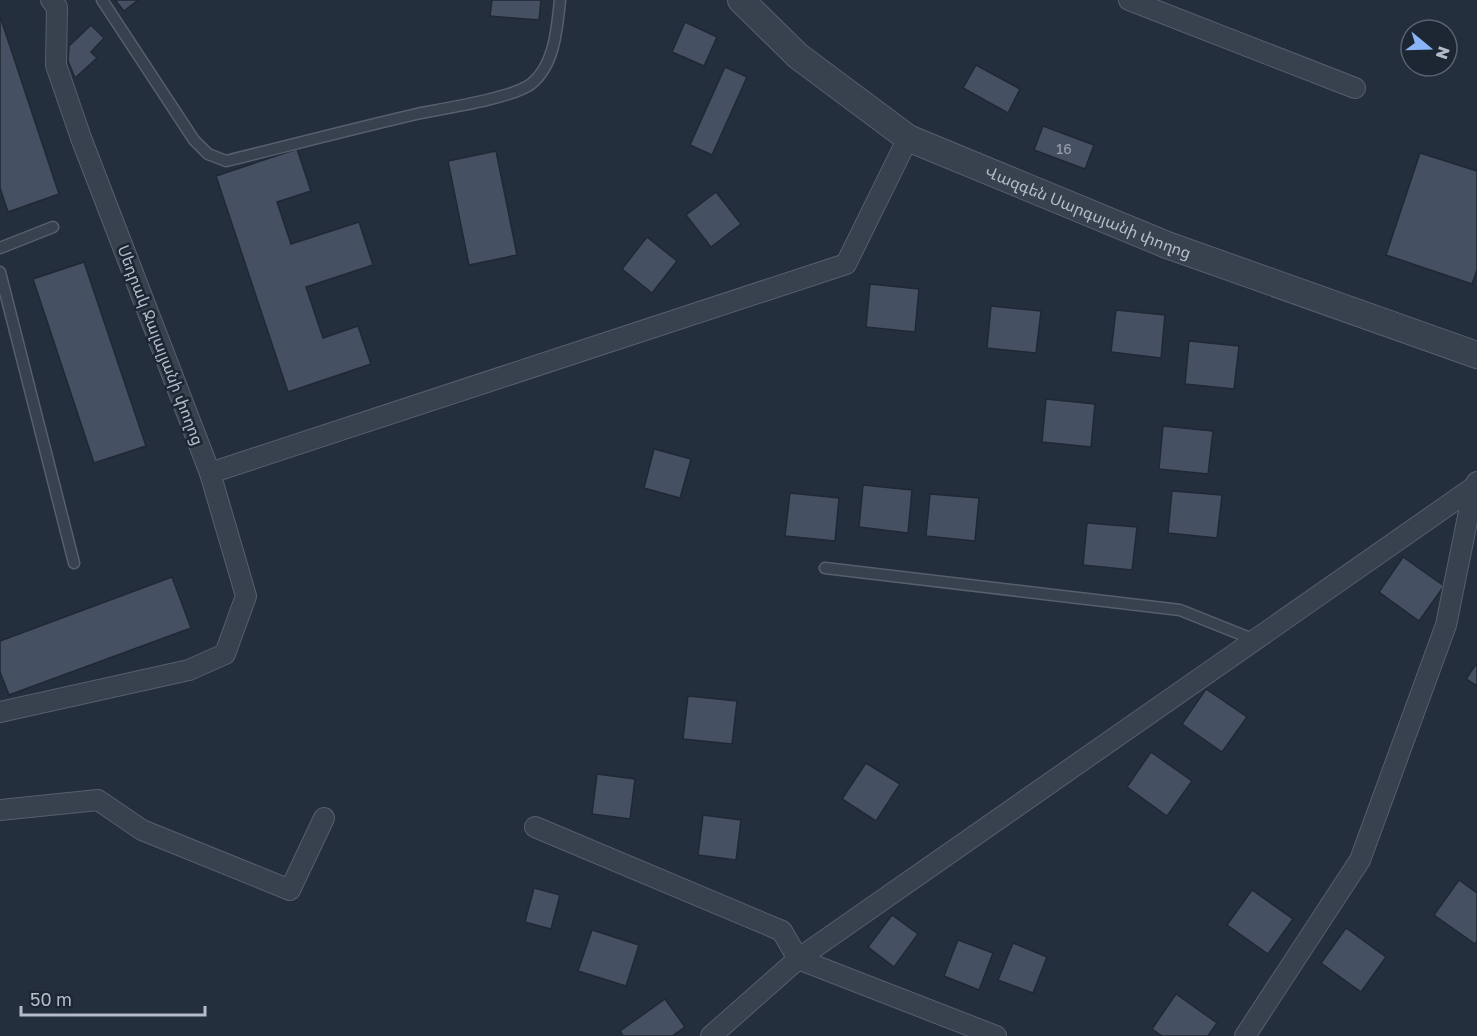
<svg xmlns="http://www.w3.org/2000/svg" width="1477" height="1036" font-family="'Golos Text','Noto Sans Armenian',sans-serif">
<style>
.building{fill:#455162;stroke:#1f2835;stroke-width:1.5}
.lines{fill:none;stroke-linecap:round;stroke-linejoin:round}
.service-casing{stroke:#565f6c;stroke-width:13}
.minor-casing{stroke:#565f6c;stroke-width:22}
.tertiary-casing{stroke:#565f6c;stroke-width:28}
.service{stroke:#38414e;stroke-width:10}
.minor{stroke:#38414e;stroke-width:20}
.tertiary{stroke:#38414e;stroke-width:26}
.labels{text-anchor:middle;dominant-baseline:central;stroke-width:5;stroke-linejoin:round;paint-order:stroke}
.number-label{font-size:14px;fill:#98a1af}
.street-label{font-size:16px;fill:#b4bcc9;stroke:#1d2633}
</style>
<rect width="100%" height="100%" fill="#242f3e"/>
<g class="building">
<polygon points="115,0 138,0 124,11"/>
<polygon points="492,0 541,0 539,20 490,16"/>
<polygon points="0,16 59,194 8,212 0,188"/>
<polygon points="685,22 717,37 704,66 672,52"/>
<polygon points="91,25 104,38 91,52 97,58 75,78 68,61 69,46"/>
<polygon points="976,65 1020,89 1008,113 963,88"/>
<polygon points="725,67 747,77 712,155 690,145"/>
<polygon points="1043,126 1094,145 1085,169 1034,150"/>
<polygon points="297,149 311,191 277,202 291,244 359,222 373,265 306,287 323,338 358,326 371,364 288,392 216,176"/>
<polygon points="496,151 517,255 469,265 448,161"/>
<polygon points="1420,153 1477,171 1477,270 1472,284 1386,255"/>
<polygon points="716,192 741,224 711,247 686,215"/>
<polygon points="647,237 677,261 652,293 622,269"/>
<polygon points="84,262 146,446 94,463 33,279"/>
<polygon points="870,284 919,289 915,332 866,327"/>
<polygon points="991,306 1041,311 1036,353 987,348"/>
<polygon points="1116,310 1165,315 1161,358 1111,352"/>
<polygon points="1189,341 1239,346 1234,389 1185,384"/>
<polygon points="1046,399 1095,404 1091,447 1042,442"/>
<polygon points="1163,426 1213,431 1208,474 1159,469"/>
<polygon points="654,449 691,459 680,498 644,488"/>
<polygon points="863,485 912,490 908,533 859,527"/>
<polygon points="1172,491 1222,495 1217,538 1168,533"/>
<polygon points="790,493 839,498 835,541 785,536"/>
<polygon points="930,494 979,498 975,541 926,536"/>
<polygon points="1087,523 1137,527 1132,570 1083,565"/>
<polygon points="1403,557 1444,586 1419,621 1379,592"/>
<polygon points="172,577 191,628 9,695 0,672 0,641"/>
<polygon points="1477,663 1477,686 1466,679"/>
<polygon points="1206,689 1247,717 1222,752 1182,724"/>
<polygon points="688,696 737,701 732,744 683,739"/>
<polygon points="1151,752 1192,781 1167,816 1127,787"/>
<polygon points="866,763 900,784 876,821 842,799"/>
<polygon points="597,774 635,779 630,819 592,814"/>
<polygon points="703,815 741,820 736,860 698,855"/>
<polygon points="1459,880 1477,893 1477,941 1475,944 1434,915"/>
<polygon points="534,888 560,895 551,929 525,922"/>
<polygon points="1252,890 1293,919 1268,954 1227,925"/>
<polygon points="892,915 918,934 894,967 868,947"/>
<polygon points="1346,928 1386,957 1361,992 1321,963"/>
<polygon points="592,930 639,945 626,986 578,971"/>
<polygon points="958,940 993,953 979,990 944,976"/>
<polygon points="1013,943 1047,957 1033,993 998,980"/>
<polygon points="1176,994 1217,1023 1208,1036 1162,1036 1152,1029"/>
<polygon points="665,999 685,1027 672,1036 623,1036 620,1031"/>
</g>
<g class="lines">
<defs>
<g id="service">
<path d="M102,0L194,140L208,154L226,161C291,145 356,128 421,113C447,108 512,98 531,84C555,65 557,28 560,0"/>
<polyline points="0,248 53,227"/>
<polyline points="0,272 74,563"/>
<polyline points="825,568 1180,610 1255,640"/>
</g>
<g id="minor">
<polyline points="1129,0 1355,88"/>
<polyline points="210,473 846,264 908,138"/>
<polyline points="0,712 189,670 225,654 246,596 210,473 81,138 56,65 57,7 51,0"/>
<polyline points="0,810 98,800 142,830 290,890 324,818"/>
<polyline points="535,827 782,931 798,959 996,1036"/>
<polyline points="711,1036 798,959 1474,487 1477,482"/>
<polyline points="1245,1036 1360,860 1446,625 1474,487"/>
</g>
<g id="tertiary">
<path id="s1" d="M741,0L798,56L908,138L1167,245L1477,355"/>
</g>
</defs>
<use href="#service" class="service-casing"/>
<use href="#minor" class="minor-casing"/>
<use href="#tertiary" class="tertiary-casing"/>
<use href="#service" class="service"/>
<use href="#minor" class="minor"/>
<use href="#tertiary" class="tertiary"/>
</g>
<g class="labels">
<g class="number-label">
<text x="1064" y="148">16</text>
</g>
<g class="street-label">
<text stroke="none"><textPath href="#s1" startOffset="412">Վազգեն Սարգսյանի փողոց</textPath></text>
<text transform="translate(161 345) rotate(69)">Սեդրակ Ջալալյանի փողոց</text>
</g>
</g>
<g transform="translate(1429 48) rotate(109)"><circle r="28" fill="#1d2633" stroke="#59626f" stroke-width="1.5"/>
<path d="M0-4.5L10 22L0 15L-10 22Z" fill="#8ab4f8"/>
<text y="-9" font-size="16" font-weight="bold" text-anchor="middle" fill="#b4bcc9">N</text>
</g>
<path d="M21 1006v9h184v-9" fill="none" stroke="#b4bcc9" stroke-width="3"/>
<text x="30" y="1006" font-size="18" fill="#b4bcc9" stroke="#1d2633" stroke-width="4.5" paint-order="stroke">50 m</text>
</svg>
